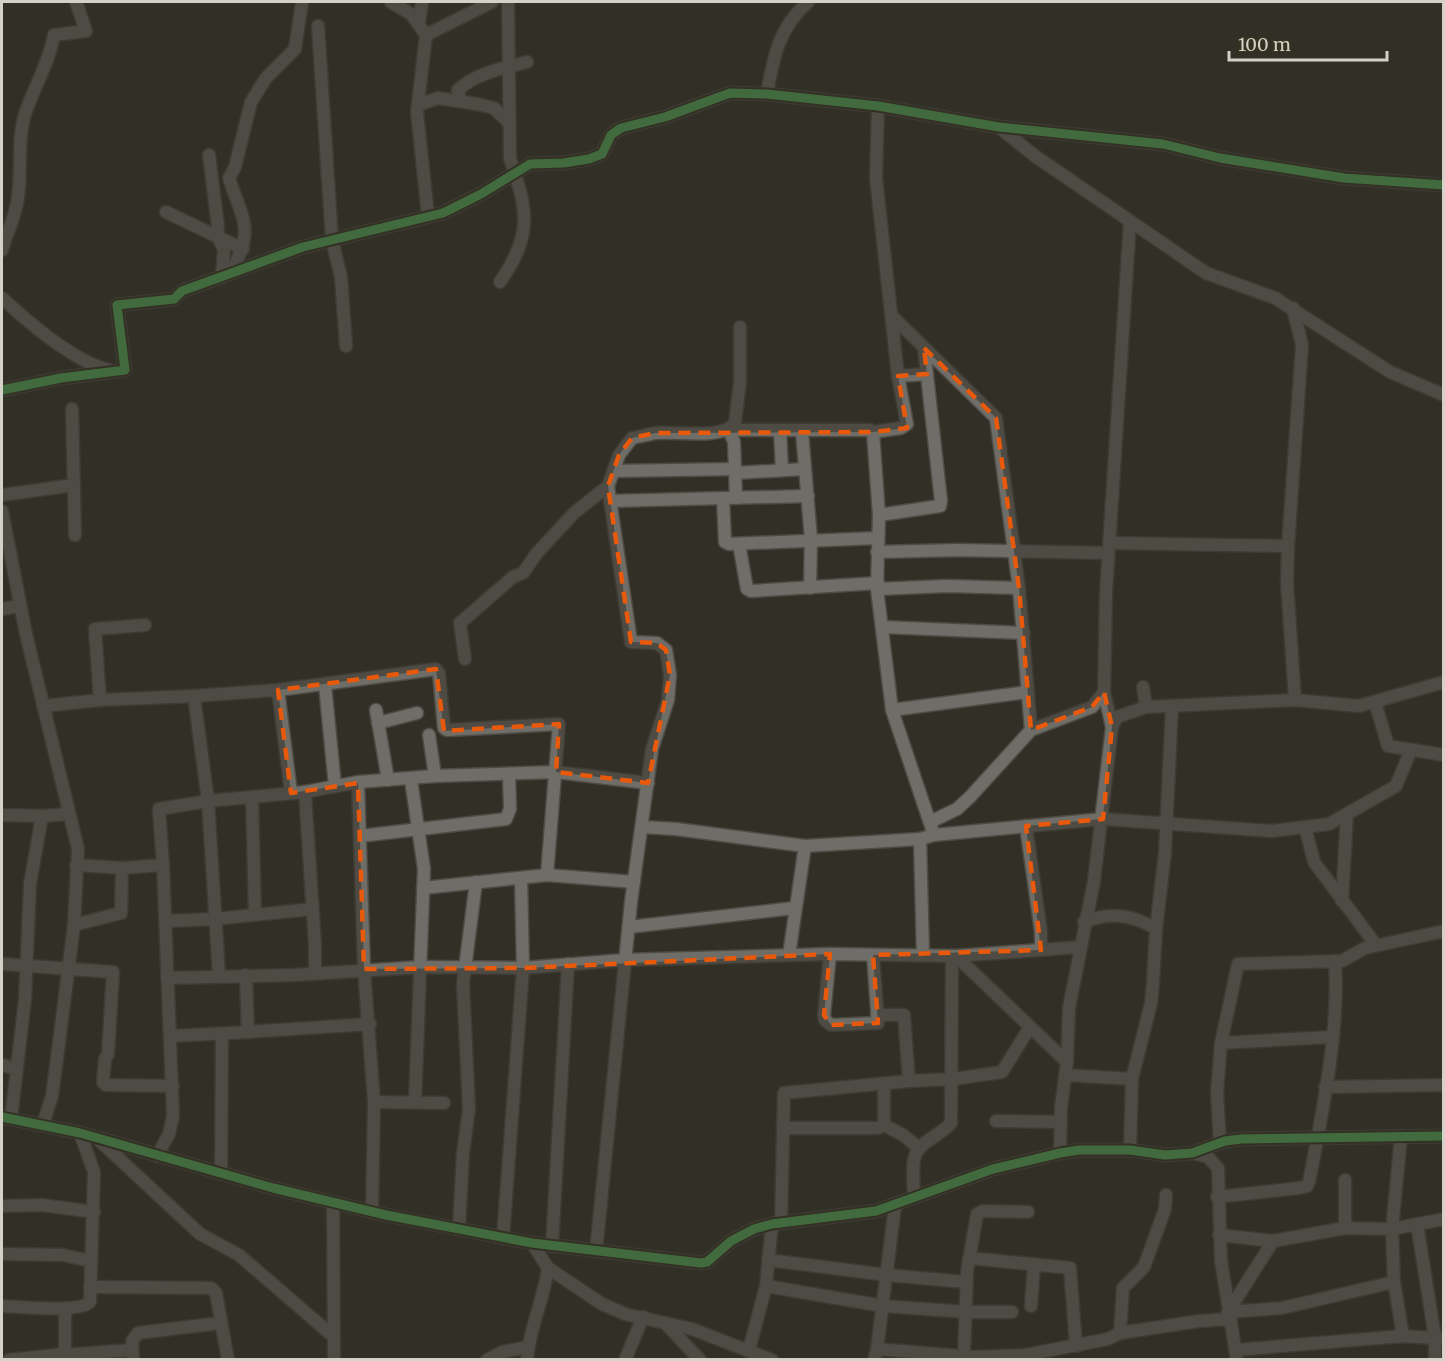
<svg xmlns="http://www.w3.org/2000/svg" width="1445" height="1361" font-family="Merriweather,serif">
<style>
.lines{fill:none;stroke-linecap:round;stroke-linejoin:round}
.minor-casing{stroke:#4d4b44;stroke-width:15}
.minor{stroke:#6f6d67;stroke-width:12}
.cycleway-casing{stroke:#363222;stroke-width:13}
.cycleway{stroke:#56b35d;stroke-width:9}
.marked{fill:none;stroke:#e8590c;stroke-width:4.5;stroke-dasharray:12 8;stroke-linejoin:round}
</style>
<rect width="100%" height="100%" fill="#322f26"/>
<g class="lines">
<defs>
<g id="minor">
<polyline points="391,2 411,14 426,35 417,112 428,216"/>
<polyline points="419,23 422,2"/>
<polyline points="318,26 332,240 341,277 346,346"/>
<polyline points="426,35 492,2"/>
<path d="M767,94C773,58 779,27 808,2"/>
<path d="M456,101L459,95L458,90C476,73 504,68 527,62"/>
<polyline points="418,105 438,98 477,104 494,108 509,123"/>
<polyline points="1000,128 1035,156 1206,273 1275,298 1390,372 1444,395"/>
<polyline points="209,155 218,227 217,234 224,250 222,277"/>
<polyline points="166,212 243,249"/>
<path d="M2,250C7,232 16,216 18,197C22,170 17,140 25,114C34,87 49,63 54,35L86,31L76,2"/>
<path d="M230,274C255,228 244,224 229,178L235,167L251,102L266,78L295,49L302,2"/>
<path d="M500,282C533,234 528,211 510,159L508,2"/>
<path d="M2,298C28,322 74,362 109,370"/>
<polyline points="1293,308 1302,345 1288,546 1287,583 1295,700"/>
<polyline points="891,315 996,418 1019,588 1031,730"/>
<polyline points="898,376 927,374"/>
<polyline points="2,390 61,378 125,370 117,305 174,299 182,291 303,247 443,213 481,194 530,164 563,163 589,159 602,154 611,135 621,128 665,117 730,93 767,94 878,106 999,127 1163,144 1220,158 1344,178 1444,185"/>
<polyline points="72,409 75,535"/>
<polyline points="780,431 782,470"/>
<polyline points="802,432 811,539 810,588"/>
<polyline points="873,432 901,428 907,424 898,376 876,178 878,106"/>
<polyline points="613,471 735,469"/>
<polyline points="735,473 805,469"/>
<polyline points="2,495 74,485"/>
<polyline points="723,498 725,542 729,544 878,538"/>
<polyline points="736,498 734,442 729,430 870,430 873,432 879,515 877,589 892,710 934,835"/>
<polyline points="610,501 808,496"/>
<polyline points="2,511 26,634 78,849 74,925 60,1035 52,1096 43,1124"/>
<polyline points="879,515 940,506 941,501 924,348"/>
<polyline points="1110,543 1288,546"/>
<polyline points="739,544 747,589 751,591 878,583"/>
<polyline points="877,552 959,550 1108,553"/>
<polyline points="877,589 947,586 1019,588"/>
<polyline points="2,609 20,606"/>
<polyline points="882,627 1024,633"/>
<path d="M465,659L460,623L513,577L523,573L537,553L574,513L608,486L619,455L632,438C639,437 648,434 656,433C676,431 723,440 735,423L740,382V327"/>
<polyline points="325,685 335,786"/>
<polyline points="1143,687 1146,707"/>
<polyline points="278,690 291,793"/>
<polyline points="100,700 95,629 145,625"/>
<polyline points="1375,702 1388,746 1444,755"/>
<polyline points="43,706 100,700 194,696"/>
<polyline points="376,710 388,780"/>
<polyline points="892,710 1027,692"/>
<polyline points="378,723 417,713"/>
<polyline points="1112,727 1104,692 1106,593 1130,221"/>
<polyline points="435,776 556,772 648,783"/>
<polyline points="411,780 424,869 415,1102"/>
<polyline points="358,783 364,969 374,1102 372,1212"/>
<polyline points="305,792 358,782 435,776 429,735"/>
<polyline points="252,798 255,915"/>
<polyline points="2,815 42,816"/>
<polyline points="930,822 957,809 970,797 1031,730 1092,707 1104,692"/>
<polyline points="1026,826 1041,932 1041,950"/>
<polyline points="643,827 676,829 805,846 920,839 934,835 1103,819 1272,831 1329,824 1396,786 1411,750"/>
<polyline points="1305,827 1314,862 1376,945"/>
<polyline points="360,836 506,819 510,809 509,775"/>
<polyline points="920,839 923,955"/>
<polyline points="76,865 122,868 163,865 159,809 208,801 194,696 278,690 436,669 439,673 444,728 447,730 559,724 547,875"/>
<polyline points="423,888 547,875 634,882"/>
<polyline points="1342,901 1347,814"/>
<polyline points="166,921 215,919 312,909"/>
<path d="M1084,922C1110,912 1132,914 1156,929"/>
<polyline points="74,925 121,913 122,868"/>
<polyline points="629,927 794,908"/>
<polyline points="830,954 824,1015 825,1020 831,1025 878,1023 873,955"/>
<polyline points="789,955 805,846"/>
<polyline points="956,956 1067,1062"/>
<polyline points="2,964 113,972 108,1054 105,1059 103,1082 106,1085 173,1086"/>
<polyline points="219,975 208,801 305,792 315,945 315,974"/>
<polyline points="246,975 248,1032 370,1024"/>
<polyline points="167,978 295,975 421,967 523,968 624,960 830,954 956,956 1080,947"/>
<polyline points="877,1015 904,1015 909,1081 953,1079 1002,1072 1030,1027"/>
<polyline points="172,1036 248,1032"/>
<polyline points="1221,1043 1331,1037"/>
<polyline points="2,1065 16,1069"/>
<polyline points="1065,1075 1132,1079 1151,1003 1153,982 1156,929 1165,853 1172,706"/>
<polyline points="1325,1087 1444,1085"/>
<polyline points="374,1102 444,1103"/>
<polyline points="2,1117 80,1133 273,1188 386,1215 532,1243 701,1263 707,1262 731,1241 754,1229 772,1224 876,1211 993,1169 1060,1153 1079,1150 1130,1150 1165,1155 1192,1153 1225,1141 1241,1139 1444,1136"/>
<polyline points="11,1119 25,999 30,884 42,816 69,814"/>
<polyline points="996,1121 1061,1122"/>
<polyline points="884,1125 903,1135 919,1148"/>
<polyline points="783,1128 878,1128 884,1125 884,1083"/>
<polyline points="1401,1136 1392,1229 1394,1282 1403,1336"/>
<polyline points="100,1141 200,1234 239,1255 334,1337"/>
<polyline points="1220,1143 1217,1093 1221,1043 1238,964 1342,961 1365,948 1444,931"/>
<polyline points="1130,1150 1132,1079"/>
<polyline points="1060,1153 1061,1107 1067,1062 1069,1008 1094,881 1112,727 1117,717 1146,707 1295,700 1359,706 1444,682"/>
<polyline points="1193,1153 1208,1157 1218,1168 1221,1261 1237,1360"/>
<polyline points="157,1156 169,1134 173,1116 163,865"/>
<polyline points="221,1172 222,1034"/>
<path d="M914,1197C914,1185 910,1160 918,1150C926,1139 942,1134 951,1123L952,956"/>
<path d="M1217,1197L1299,1188L1307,1186L1309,1182C1322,1115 1340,1028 1335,961"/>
<polyline points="333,1203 334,1360"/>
<polyline points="2,1206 42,1205 94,1212"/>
<polyline points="781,1223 784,1093 909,1081"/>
<polyline points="459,1227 463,1153 469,1109 463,984 476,882"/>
<polyline points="1345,1228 1345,1180"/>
<polyline points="1219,1235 1273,1241 1345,1228 1392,1229 1444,1219"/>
<polyline points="503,1238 523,968 521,878"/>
<polyline points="532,1243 548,1268 602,1304 625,1314 692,1329 772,1360"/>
<polyline points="552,1246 568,964"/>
<polyline points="596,1251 631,902 652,749 668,700 670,675 666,650 657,643 631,642 608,486"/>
<polyline points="2,1254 63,1255 91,1261"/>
<polyline points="969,1258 1070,1268 1076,1346"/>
<polyline points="768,1260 887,1275 966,1282"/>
<polyline points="766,1286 883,1306 967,1312 1012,1312"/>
<polyline points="90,1287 211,1288 216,1293 228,1360"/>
<path d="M2,1306C19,1307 79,1313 90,1302L94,1172L80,1133"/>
<polyline points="1031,1306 1034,1264"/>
<polyline points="1228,1312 1282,1308 1394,1282"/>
<polyline points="1228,1312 1273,1241"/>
<polyline points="665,1323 700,1360"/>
<polyline points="1120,1333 1123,1288 1144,1267 1165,1209 1166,1195"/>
<polyline points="877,1349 895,1206"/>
<polyline points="749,1350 766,1286 772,1224"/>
<polyline points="1235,1350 1403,1336 1435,1338 1417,1224"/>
<polyline points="63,1355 132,1350"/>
<polyline points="964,1356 967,1272 977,1214 983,1211 1028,1212"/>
<polyline points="9,1360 65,1354 65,1308"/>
<polyline points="133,1360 132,1341 138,1333 220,1323"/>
<polyline points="487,1360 502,1352 528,1347"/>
<path d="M527,1360C529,1329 544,1299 548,1268"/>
<polyline points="625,1360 643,1317"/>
<polyline points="874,1360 877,1349 973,1357 1025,1355 1108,1339 1120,1333 1199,1321 1229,1319"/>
<polyline points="1435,1360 1435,1338 1444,1339"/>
</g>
</defs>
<use href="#minor" class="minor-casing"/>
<use href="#minor" class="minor"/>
<defs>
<g id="cycleway">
<polyline points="2,390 61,378 125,370 117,305 174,299 182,291 303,247 443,213 481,194 530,164 563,163 589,159 602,154 611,135 621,128 665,117 730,93 767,94 878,106 999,127 1163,144 1220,158 1344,178 1444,185"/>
<polyline points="2,1117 80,1133 273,1188 386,1215 532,1243 701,1263 707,1262 731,1241 754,1229 772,1224 876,1211 993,1169 1060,1153 1079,1150 1130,1150 1165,1155 1192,1153 1225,1141 1241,1139 1444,1136"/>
</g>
</defs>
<use href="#cycleway" class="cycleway-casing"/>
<use href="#cycleway" class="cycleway"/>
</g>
<path d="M0 0H1445V1361H0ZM924,348L996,418L1019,588L1031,730L1092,707L1104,692L1112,727L1103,819L1026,826L1041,950L873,955L878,1023L831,1025L824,1015L830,954L523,968L364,969L358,783L291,793L278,690L436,669L444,731L559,724L556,772L648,783L670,675L666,650L657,643L631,642L608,486L619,455L632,438L655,433L873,432L907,428L898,376L927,374Z" fill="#322f26" fill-opacity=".55" fill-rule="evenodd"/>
<path class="marked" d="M924,348L996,418L1019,588L1031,730L1092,707L1104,692L1112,727L1103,819L1026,826L1041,950L873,955L878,1023L831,1025L824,1015L830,954L523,968L364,969L358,783L291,793L278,690L436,669L444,731L559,724L556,772L648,783L670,675L666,650L657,643L631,642L608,486L619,455L632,438L655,433L873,432L907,428L898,376L927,374Z"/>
<rect width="1445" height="1361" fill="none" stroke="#d4d2c8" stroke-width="6"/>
<path d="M1229 51v9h158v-9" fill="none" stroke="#d4d2c8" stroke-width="3"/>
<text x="1238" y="51" font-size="18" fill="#d4d2c8" stroke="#363222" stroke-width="4.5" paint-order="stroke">100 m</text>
</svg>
